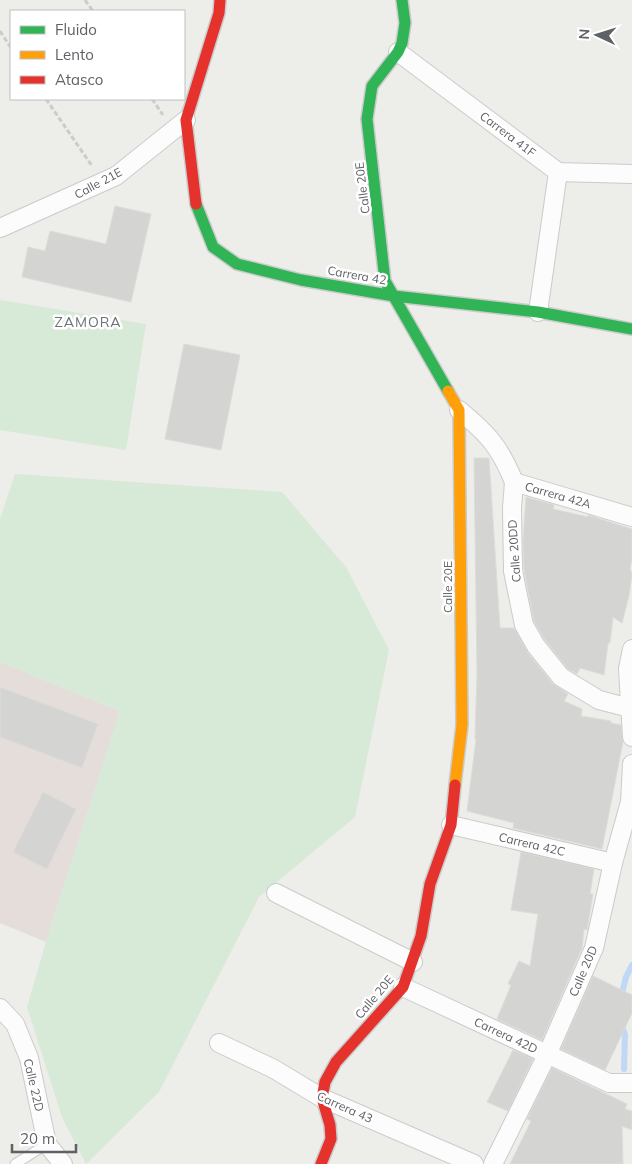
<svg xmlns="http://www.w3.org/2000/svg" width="632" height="1164" font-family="Mulish,sans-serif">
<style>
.medical{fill:#e5ddda}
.green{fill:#d7e9d7}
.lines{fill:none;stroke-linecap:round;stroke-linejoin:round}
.stream{stroke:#c0d7f5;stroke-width:6}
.building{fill:#d4d4d2;stroke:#dcdcd8}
.lane-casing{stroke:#cbcbcb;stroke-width:11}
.street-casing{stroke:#cbcbcb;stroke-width:20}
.fast-casing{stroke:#cacbcb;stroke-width:14}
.slow-casing{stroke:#cacbcb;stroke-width:14}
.jam-casing{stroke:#cacbcb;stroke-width:14}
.path{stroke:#c9cecc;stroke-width:3;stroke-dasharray:5 2.5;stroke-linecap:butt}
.lane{stroke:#fcfcfc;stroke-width:9}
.street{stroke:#fcfcfc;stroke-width:18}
.fast{stroke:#30b455;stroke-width:11}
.slow{stroke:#ff9f0a;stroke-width:11}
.jam{stroke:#e5322d;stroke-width:11}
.labels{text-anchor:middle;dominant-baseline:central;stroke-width:5;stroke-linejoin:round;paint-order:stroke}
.street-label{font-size:12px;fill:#5e6166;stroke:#fff}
.neighbourhood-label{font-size:14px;letter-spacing:1px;fill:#6f7278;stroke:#fff}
</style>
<rect width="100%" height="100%" fill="#edede9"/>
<polygon class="medical" points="0,662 120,711 46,942 0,923"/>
<g class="green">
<polygon points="0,300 146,324 126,450 0,430"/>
<polygon points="15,474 282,492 346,567 389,650 355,817 259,897 159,1092 86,1164 62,1117 27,1007 46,942 120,711 0,662 0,519"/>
</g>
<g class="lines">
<g class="stream">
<polyline points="621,997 626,977 632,965"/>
<polyline points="621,1023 625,1035 624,1069"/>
</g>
</g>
<g class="building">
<polygon points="115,206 151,214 131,302 22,277 28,247 45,251 50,231 106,244"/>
<polygon points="184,344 240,355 221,450 165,439"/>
<polygon points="474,458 489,458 500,628 514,628 528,653 553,684 568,694 564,701 582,709 581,716 611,721 611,723 621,725 623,742 602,849 513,828 514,823 467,811 476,739 475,739 477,674"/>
<polygon points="526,497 554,505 553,509 588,517 588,515 632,529 632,557 630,569 632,574 629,596 622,623 613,617 610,643 608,643 604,675 580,668 577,674 568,669 545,640 534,621 524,570 523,541"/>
<polygon points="0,687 98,724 82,768 0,737"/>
<polygon points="43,792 76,809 47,869 13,852"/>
<polygon points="521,852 594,869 590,894 593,894 587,930 584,929 582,948 542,1040 497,1019 511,985 508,984 519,961 530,966 538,914 511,910"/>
<polygon points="593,976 632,995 632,1013 605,1070 561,1049"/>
<polygon points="513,1050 533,1059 508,1111 487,1102"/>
<polygon points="552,1068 627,1104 625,1109 632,1111 632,1130 622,1126 623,1164 510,1164 531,1121 527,1119"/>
</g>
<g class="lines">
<defs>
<polyline id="lane" points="15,1164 47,1144"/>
<g id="street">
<polyline points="398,52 558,172 632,174"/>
<polyline points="0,228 116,176 186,120"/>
<polyline points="538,312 558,172"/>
<path d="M459,410C488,434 500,447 514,482L632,517"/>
<polyline points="514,482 512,508 513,571 524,625 536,646 561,677 599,700 630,708"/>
<polyline points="632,649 628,669 632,737"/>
<polyline points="451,825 613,863"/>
<polyline points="276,893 413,962"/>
<polyline points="403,987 609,1083 632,1083"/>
<polyline points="0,1008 15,1024 29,1058 47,1144 63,1164"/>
<polyline points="219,1043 274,1069 322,1098 474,1164"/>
<polyline points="493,1164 547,1055 594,948 613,863 630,802 632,764"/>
</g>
<g id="fast">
<polyline points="402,0 405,23 402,43 398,52 372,86 367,119 385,281 448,391"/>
<polyline points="196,204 213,247 237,264 301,280 394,296 538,312 632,329"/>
</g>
<polyline id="slow" points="448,391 459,410 462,725 455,785"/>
<g id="jam">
<polyline points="196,204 186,120 219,13 220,0"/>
<polyline points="321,1164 331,1139 330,1125 322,1098 325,1082 336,1062 403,987 421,936 430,884 451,825 455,785"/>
</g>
</defs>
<use href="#lane" class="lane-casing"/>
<use href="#street" class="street-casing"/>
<use href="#fast" class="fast-casing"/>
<use href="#slow" class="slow-casing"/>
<use href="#jam" class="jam-casing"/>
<g class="path">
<polyline points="85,0 93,11"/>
<polyline points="0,31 11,48"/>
<polyline points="46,99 92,166"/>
<polyline points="152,99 163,115"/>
</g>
<use href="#lane" class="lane"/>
<use href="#street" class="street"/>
<use href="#fast" class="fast"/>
<use href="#slow" class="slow"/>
<use href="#jam" class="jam"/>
</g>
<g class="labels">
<g class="street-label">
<text transform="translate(508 134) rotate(37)">Carrera 41F</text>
<text transform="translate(98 183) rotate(-28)">Calle 21E</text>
<text transform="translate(362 188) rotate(-97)">Calle 20E</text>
<text transform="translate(357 275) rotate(10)">Carrera 42</text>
<text transform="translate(558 495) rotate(16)">Carrera 42A</text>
<text transform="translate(514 551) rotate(-94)">Calle 20DD</text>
<text transform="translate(447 587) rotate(-90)">Calle 20E</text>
<text transform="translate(532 844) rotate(13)">Carrera 42C</text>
<text transform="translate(583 971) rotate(-67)">Calle 20D</text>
<text transform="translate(374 997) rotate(-50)">Calle 20E</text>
<text transform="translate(506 1035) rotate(25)">Carrera 42D</text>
<text transform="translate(34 1085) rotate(77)">Calle 22D</text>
<text transform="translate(345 1107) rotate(24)">Carrera 43</text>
</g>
<g class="neighbourhood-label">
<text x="88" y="322">ZAMORA</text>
</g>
</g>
<rect x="10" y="10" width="175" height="90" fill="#ffffff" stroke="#bfc0c2"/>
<rect x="20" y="26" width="25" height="8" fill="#30b455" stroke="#bfc0c2"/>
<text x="55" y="35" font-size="15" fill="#5e6166">Fluido</text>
<rect x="20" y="51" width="25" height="8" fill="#ff9f0a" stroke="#bfc0c2"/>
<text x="55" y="60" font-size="15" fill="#5e6166">Lento</text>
<rect x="20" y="76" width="25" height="8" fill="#e5322d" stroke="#bfc0c2"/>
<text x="55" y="85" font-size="15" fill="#5e6166">Atasco</text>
<g transform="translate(597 35) rotate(274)" stroke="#ffffff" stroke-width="4" paint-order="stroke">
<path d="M0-4L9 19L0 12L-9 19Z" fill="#5e6166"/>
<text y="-8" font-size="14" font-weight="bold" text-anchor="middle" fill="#5e6166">N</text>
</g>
<path d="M12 1144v8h64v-8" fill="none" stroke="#5e6166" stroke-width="2.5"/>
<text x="20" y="1144" font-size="15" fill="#5e6166" stroke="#ffffff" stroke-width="4" paint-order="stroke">20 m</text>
</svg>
